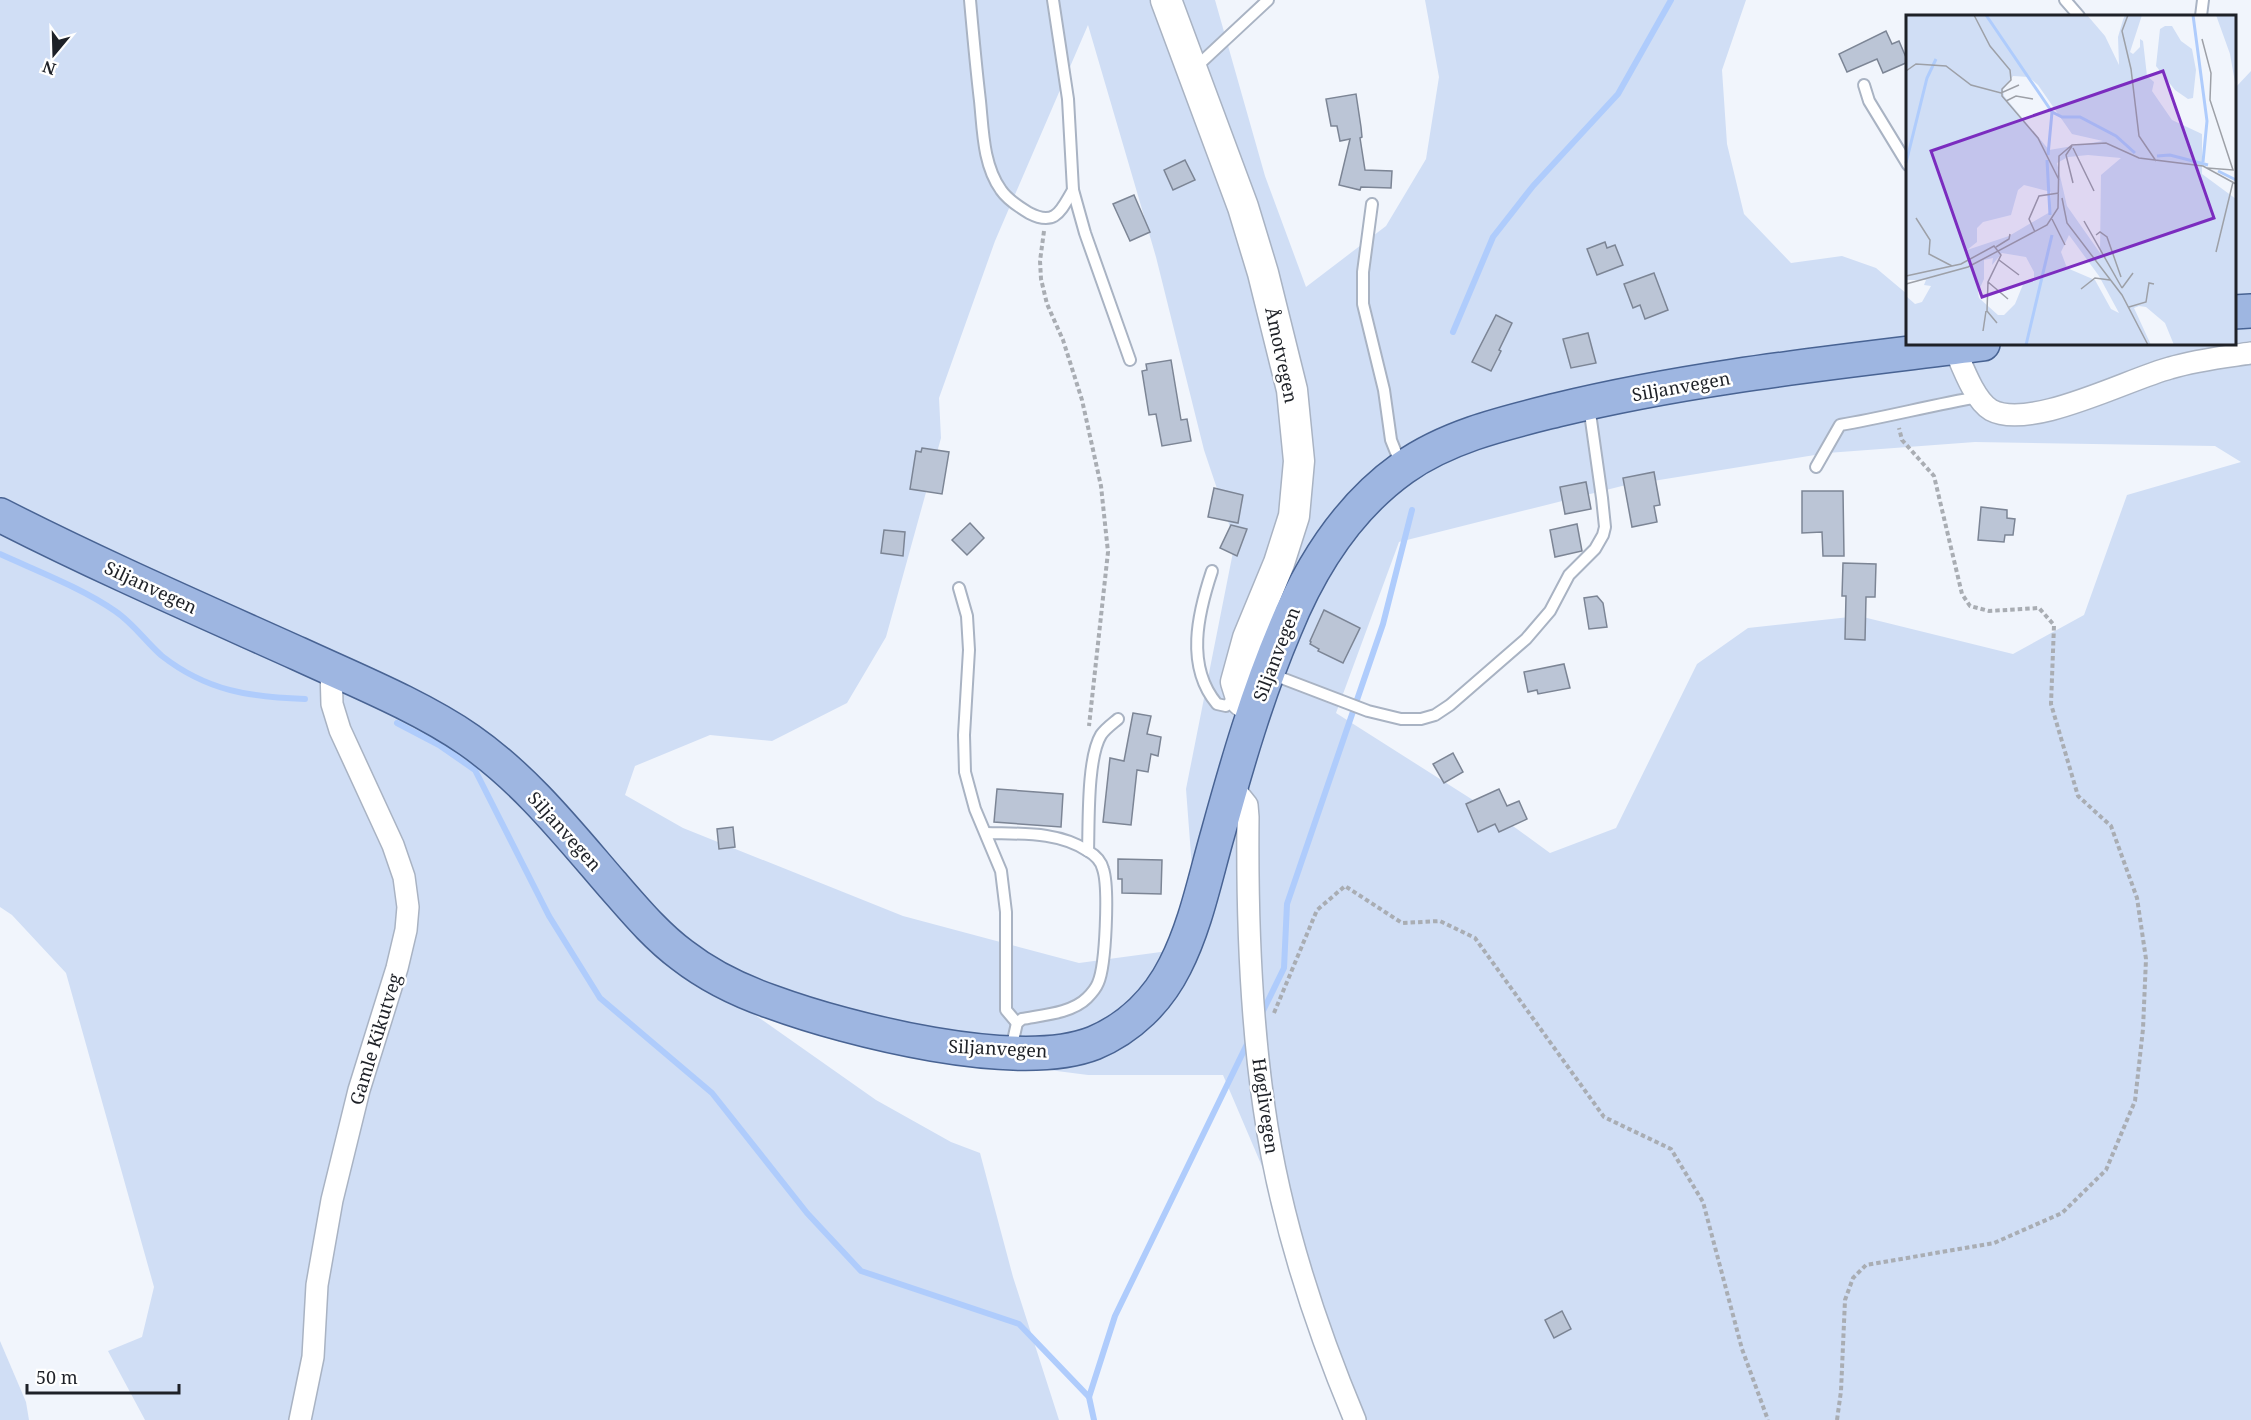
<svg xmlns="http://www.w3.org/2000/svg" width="2251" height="1420" font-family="'Noto Serif',serif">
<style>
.green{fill:#d0def5;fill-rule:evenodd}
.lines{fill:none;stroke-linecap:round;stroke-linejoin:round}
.stream{stroke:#afccfc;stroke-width:6}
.building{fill:#bbc5d6;stroke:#7c8595;stroke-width:1.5}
.lane-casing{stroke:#a9b3c3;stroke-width:14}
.street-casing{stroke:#a9b3c3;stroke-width:24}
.secondary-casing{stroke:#a9b3c3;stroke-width:33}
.primary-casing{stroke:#486393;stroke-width:36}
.path{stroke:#a9adb3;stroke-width:4;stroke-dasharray:4.5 3;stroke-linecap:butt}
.lane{stroke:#fff;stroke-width:10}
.street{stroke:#fff;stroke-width:21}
.secondary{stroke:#fff;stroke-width:30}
.primary{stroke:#9eb6e1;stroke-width:33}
.labels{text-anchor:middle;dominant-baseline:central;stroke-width:5;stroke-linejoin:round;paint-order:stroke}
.street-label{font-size:18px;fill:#1e2127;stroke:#fff}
.inset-river{fill:none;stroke:#afccfc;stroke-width:3}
.inset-road{fill:none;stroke:#9da0a7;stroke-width:1.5}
.view{fill:#7b2cbf;fill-opacity:0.15;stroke:#7b2cbf;stroke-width:3}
.inset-edge{fill:none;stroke:#1e2127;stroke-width:3}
</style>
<rect width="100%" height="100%" fill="#f1f5fc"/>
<g class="green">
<path d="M0,0H1215L1265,176L1306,287L1386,226L1426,159L1439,77L1425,0H1746L1722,70L1727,144L1744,214L1791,263L1842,256L1876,268L1907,294L1908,344H2234L2235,88L2251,71V1420H1357L1328,1321L1223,1075H1088L971,1060L711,984L876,1100L951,1142L980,1153L1013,1277L1059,1420H145L108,1351L142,1337L154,1287L66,973L12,915L0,907ZM1088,25L1156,257L1204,450L1235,542L1186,789L1198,947L1079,963L903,916L683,828L625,795L635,766L710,735L772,741L847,703L886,637L941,438L939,398L995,241ZM1975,442L2215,446L2241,462L2127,495L2084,615L2013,654L1859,616L1748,628L1697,664L1616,828L1550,853L1506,821L1336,713L1399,542L1622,486L1827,453Z"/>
<polygon points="0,1341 26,1402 29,1420 0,1420"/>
</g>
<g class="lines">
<g class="stream">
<polyline points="1453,332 1493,237 1533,186 1618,94 1671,0"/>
<path d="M0,554C37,571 82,588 115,611C133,623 146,642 162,656C207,691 249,697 305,699"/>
<polyline points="397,723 439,745 475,770 549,916 600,998 712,1093 807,1213 861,1271 1019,1324 1089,1397 1115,1316 1249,1040"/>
<polyline points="1261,1015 1284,968 1287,904 1383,624 1412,510"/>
<polyline points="1089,1397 1094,1420"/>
</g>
</g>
<g class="building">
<polygon points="1886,31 1892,44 1899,41 1908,62 1883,73 1877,59 1847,72 1839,54"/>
<polygon points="1356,94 1361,127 1362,137 1360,138 1365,170 1392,171 1391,188 1361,187 1360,190 1339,185 1350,139 1340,141 1337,126 1331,126 1326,99"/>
<polygon points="1185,160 1195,180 1173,190 1164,170"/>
<polygon points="1134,195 1150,232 1130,241 1113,204"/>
<polygon points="1605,242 1607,248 1615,245 1623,265 1597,275 1587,249"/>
<polygon points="1654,273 1668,310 1645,319 1640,305 1633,308 1624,284"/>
<polygon points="1496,315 1512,323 1499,350 1501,351 1491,371 1472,362"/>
<polygon points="1588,333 1596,363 1571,368 1563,339"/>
<polygon points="1171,360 1181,420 1187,419 1191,441 1162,446 1156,414 1149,415 1142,371 1147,370 1146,364"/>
<polygon points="922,448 949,452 942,494 910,489 916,451 921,452"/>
<polygon points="1654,472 1660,505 1654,506 1657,522 1632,527 1623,478"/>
<polygon points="1586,482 1591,509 1565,514 1560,487"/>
<polygon points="1214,488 1243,495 1238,523 1208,517"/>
<polygon points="1802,491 1843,491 1844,556 1823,556 1822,532 1802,533"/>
<polygon points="1981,507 2007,510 2007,518 2015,519 2013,535 2005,535 2004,542 1978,540"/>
<polygon points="970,523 984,538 967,555 952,540"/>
<polygon points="1577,524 1582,551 1555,557 1550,530"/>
<polygon points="1231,525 1247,529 1237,556 1220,548"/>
<polygon points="884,530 905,532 903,556 881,553"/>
<polygon points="1843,563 1876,564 1875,597 1866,597 1865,640 1845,639 1846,596 1842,596"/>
<polygon points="1597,596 1603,603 1607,627 1589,629 1584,598"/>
<polygon points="1324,610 1360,628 1343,663 1318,651 1319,649 1310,644 1311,642 1310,641"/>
<polygon points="1564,664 1570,688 1538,694 1537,690 1528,692 1524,672"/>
<polygon points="1133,713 1151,716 1147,734 1161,737 1158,756 1151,754 1148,772 1137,770 1131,825 1103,822 1110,758 1124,761"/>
<polygon points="1453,753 1463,772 1444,783 1433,764"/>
<polygon points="997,789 1063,794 1061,827 994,822"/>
<polygon points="1499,789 1507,806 1519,801 1527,819 1499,832 1495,824 1478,832 1466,804"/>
<polygon points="733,827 735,847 719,849 717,829"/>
<polygon points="1118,859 1162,860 1161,894 1122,893 1122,879 1118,879"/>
<polygon points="1562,1311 1571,1329 1554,1338 1545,1320"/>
</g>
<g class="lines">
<defs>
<g id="lane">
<path d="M970,0C973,34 976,67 980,101C983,130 983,165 1001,190C1007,199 1019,207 1029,213C1056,227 1061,210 1073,190"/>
<polyline points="1053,0 1068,99 1073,190 1085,233 1130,360"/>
<polyline points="2065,0 2079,16"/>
<polyline points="2201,16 2203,0"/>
<polyline points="1195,68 1268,0"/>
<polyline points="1864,85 1869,101 1908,165"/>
<polyline points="1372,204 1363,272 1363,304 1384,390 1391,440 1401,465"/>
<path d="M1816,467L1840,425C1887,417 1932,405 1979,397"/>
<path d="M1212,571C1198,613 1185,666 1217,704L1226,706L1236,696"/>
<polyline points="959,588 967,616 969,650 964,735 965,772 975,809 1001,871 1006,912 1006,1010 1017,1023"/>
<polyline points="1271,674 1368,711 1401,719 1421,719 1435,715 1450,705 1526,639 1550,611 1569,575 1595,549 1603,535 1605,527 1602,498 1589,406"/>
<path d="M986,833C1020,834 1058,831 1088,851C1095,855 1101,861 1103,869C1109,887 1106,965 1098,983C1096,988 1091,994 1087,998C1072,1013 1043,1015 1022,1019L1017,1023L1011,1049"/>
<path d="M1088,851C1089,823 1087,758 1101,735C1105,729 1112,724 1118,719"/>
</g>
<g id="street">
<path d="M1954,347C1962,365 1974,400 1991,410C2030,431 2128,379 2170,368C2196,360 2224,357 2251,353"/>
<path d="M1231,785L1247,805L1248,817C1247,913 1250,1011 1264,1107C1279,1214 1313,1320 1355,1420"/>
<polyline points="300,1420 313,1357 317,1285 332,1200 359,1090 397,968 406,930 408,907 404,877 393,845 340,730 332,704 331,669"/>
</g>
<polyline id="secondary" points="1166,0 1243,207 1263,273 1292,390 1299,461 1294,516 1279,563 1248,638 1236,682 1242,701 1254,709"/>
<g id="primary">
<polyline points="2234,312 2251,311"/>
<path d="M0,515C98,565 199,609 299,654C353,679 420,706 469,740C525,779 567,832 611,883C633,908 655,935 682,955C709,976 740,991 772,1002C848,1030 1018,1073 1094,1043C1130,1028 1158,1000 1175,966C1196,925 1205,878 1218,833C1237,764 1257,695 1285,629C1311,565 1347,508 1403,468C1448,436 1505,423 1557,410C1697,376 1840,362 1983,344"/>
</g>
</defs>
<use href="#lane" class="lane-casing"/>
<use href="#street" class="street-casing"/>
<use href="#secondary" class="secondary-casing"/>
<use href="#primary" class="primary-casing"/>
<g class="path">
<polyline points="1044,231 1040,261 1041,279 1047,304 1063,340 1082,400 1101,486 1108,552 1089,726"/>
<polyline points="1274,1013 1317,910 1345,886 1402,923 1440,921 1475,938 1604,1117 1671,1149 1703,1202 1742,1349 1768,1420"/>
<polyline points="1837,1420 1841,1391 1845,1300 1853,1278 1866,1265 1994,1243 2062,1213 2106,1170 2135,1101 2143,1029 2146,959 2137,898 2111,826 2078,796 2051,704 2054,625 2039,608 1989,611 1970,606 1962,594 1934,476 1902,440 1899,428"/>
</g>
<use href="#lane" class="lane"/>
<use href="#street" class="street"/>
<use href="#secondary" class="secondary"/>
<use href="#primary" class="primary"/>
</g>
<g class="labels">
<g class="street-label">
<text transform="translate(1282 355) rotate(78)">Åmotvegen</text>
<text transform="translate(1681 386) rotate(-10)">Siljanvegen</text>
<text transform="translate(151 587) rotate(25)">Siljanvegen</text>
<text transform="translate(1276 654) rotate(-69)">Siljanvegen</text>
<text transform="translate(565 831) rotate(48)">Siljanvegen</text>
<text transform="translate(375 1039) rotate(-73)">Gamle Kikutveg</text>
<text transform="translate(998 1048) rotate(3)">Siljanvegen</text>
<text transform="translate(1266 1106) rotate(82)">Høglivegen</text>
</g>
</g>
<g transform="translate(1906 15)">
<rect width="330" height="330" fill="#f1f5fc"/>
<path d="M0,0H181L199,21L213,50L212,22L217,5L219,0H236L224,37L227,39L234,32V24L237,26L241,61L248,67L246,76L266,105L296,119V159L330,184V330H268L259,308L240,292L233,291L228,293L245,330H0V281L9,289L16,287L25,271L18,270L20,265H0ZM107,61L123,62L132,70L166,119L197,126L143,135L98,81L97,75ZM182,140L215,143L195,160L194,238L161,191L151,148L162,142ZM118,170L145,177L144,197L103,221L61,235L71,227V213L77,207L105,200L112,175ZM163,220L193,261L213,298L205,294L189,265L161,253L155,237ZM96,238L120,242L128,257V265L118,267L109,289L98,300H92L73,283L72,277L78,264V245L87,243L86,250ZM310,0H330V73L324,39ZM259,11H266L275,26L286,34L290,55L287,83L282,84L269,75L250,51L254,14Z" fill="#d0def5" fill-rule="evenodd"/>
<path class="inset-river" d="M80,0L146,97M287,0L301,106L297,147M142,140L146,97L156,102H174L210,121L229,138M251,141L264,140L302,150M141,145L144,200M0,148L21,63L30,44M312,156L330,165M120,330L146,220"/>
<path class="inset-road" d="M68,0L84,31L104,55L105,65L96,74V81L132,123L153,165M222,0L216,16L225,54L233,121L250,146M296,24L305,58L304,85L327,155L301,153M0,56L10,49L40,51L65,70L95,78L113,70M100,86L110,81L127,84M166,131L160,140L167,168M167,133L188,176M156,183L161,208L216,280L242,330M10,203L24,225L23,239L46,251M146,204L159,230M178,206L216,273M129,217L123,204L133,181L153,178M190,220L194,217L201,222L215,262M90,232L103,224L104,219M310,237L327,167M93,245L113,260M0,261L55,249L88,231L95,240L82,267L81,296L91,308M82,267L102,284M0,269L62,252L141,210L152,193L153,141L166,130L200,128L233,143L297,151L330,169M216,273L227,258M175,274L189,263L204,265M223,292L240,287L243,268L248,269M77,316L80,296"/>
<path class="view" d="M257,56L308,203L76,282L25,136Z"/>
<rect width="330" height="330" class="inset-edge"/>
</g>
<g transform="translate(54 54) rotate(199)" stroke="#ffffff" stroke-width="4.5" paint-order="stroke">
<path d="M0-4.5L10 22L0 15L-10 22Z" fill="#1e2127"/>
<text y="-9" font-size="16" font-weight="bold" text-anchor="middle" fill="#1e2127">N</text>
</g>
<path d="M27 1384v9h152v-9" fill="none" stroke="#1e2127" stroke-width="3"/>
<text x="36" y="1384" font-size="18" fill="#1e2127" stroke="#ffffff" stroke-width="4.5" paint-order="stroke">50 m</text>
</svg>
